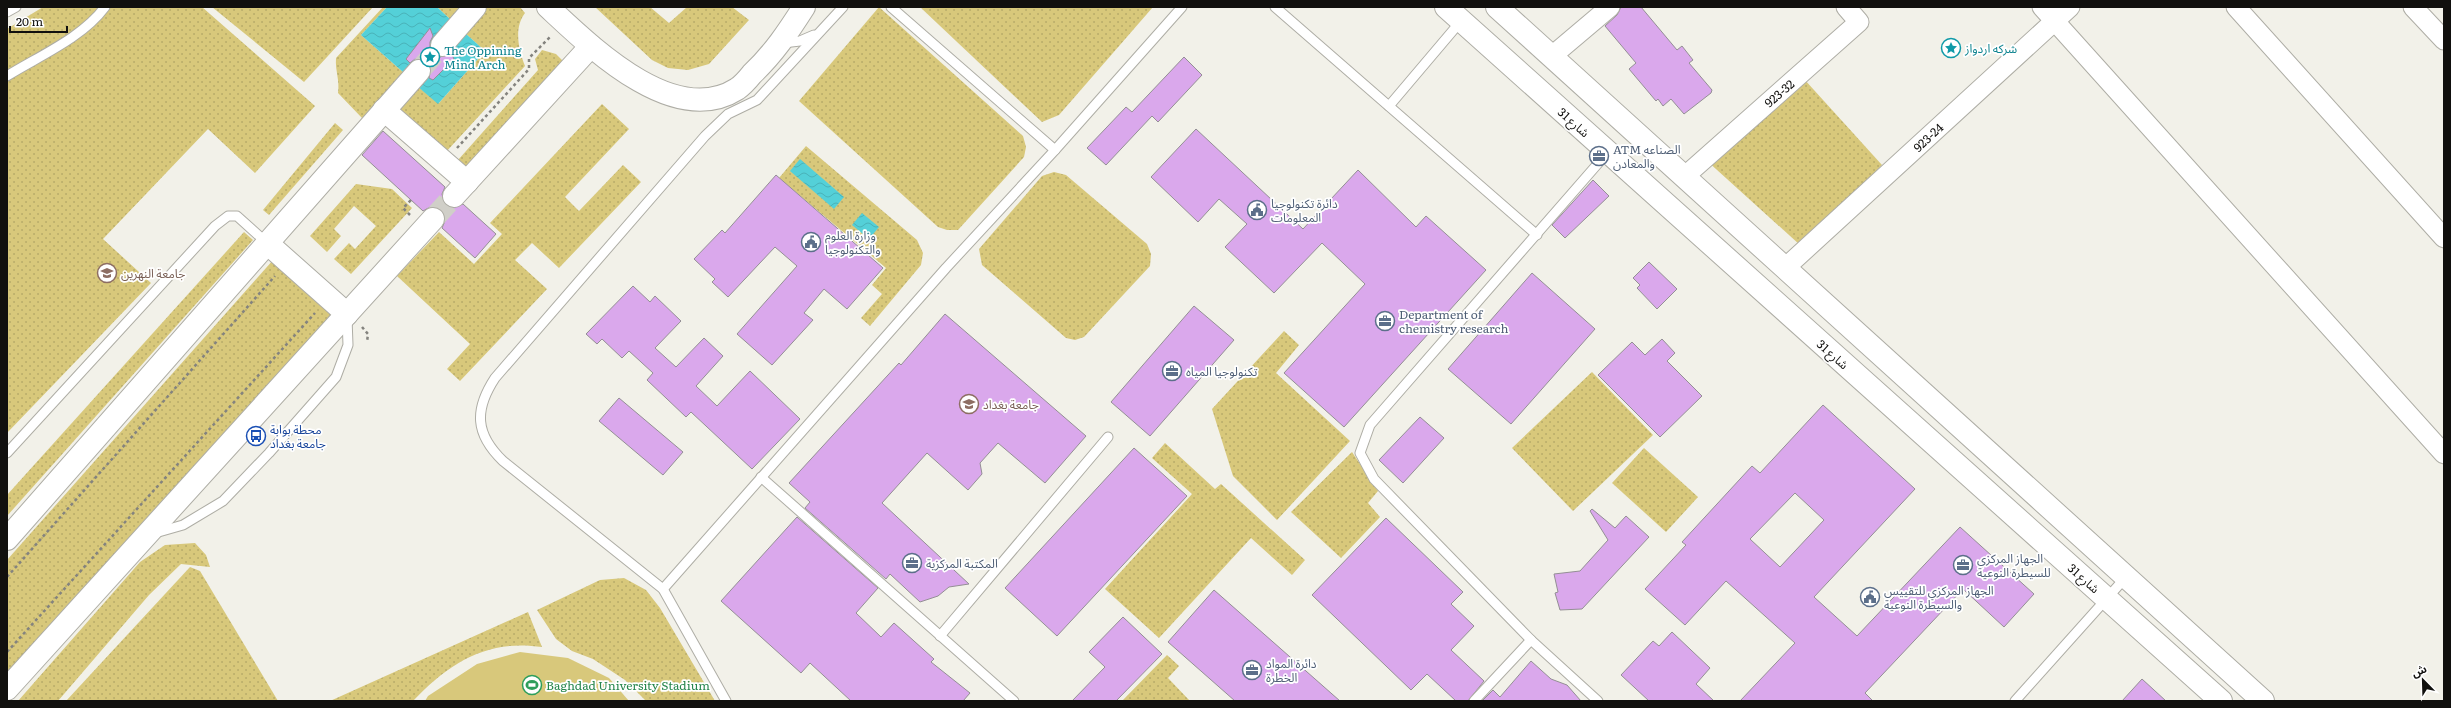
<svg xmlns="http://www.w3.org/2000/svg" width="2451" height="708" font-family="Literata,'Noto Sans Arabic',serif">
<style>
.grass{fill:url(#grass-dots)}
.pitch{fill:#d8c87b}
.water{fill:url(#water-waves)}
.building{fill:#daa8ec;stroke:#948f95;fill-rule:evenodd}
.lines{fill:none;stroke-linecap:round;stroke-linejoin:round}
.secondary-tunnel{stroke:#d0cfc8;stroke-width:22;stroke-dasharray:22 11;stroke-linecap:butt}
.lane-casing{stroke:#aeada5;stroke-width:11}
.street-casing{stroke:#aeada5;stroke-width:21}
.secondary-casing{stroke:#aeada5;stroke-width:24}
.path{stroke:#84837e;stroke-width:2.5;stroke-dasharray:3 3;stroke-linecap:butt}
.lane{stroke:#fff;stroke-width:9}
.street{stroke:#fff;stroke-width:19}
.secondary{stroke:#fff;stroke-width:22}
.labels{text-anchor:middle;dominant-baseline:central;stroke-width:3.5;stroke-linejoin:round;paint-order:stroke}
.culture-label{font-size:12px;fill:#0d838f;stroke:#fff;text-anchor:start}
.street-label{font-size:12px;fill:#11100e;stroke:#fff}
.service-label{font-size:12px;fill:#4e5e75;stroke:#fff;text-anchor:start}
.education-label{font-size:12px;fill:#785e54;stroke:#fff;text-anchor:start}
.transit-label{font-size:12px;fill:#164399;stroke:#fff;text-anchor:start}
.leisure-label{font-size:12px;fill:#27864d;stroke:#fff;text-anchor:start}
</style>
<defs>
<pattern id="grass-dots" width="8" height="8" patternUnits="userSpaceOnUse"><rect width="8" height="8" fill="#d8c87b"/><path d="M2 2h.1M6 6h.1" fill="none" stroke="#b8ab69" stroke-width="1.8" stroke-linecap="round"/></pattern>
<pattern id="water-waves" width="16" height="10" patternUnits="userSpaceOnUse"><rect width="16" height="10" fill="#54d0d8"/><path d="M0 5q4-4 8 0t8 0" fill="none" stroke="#48b2b8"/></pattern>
</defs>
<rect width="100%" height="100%" fill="#f2f1e9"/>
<g class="grass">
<polygon points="43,7 202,7 315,106 255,173 208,129 103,239 151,283 7,433 7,29"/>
<polygon points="212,7 373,7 304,82"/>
<path d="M383,7H387L361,35L404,73L362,118L338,93C340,80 335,71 336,58Z"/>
<polygon points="437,7 459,7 451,20"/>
<path d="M487,7H520L525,13C514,27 518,49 525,66L446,152L399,108L417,86L439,103L485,51L465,33Z"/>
<polygon points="595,7 650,7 669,23 687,7 732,7 749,20 709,64 688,70 668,68 652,60"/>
<polygon points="879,7 1023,136 1026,147 1024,157 958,230 947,230 938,227 799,101"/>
<polygon points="920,7 1153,7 1059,115 1042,122"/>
<polygon points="542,50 556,54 566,64 466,168 458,160 538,70 535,59"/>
<polygon points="1804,79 1882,165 1800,245 1706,160"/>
<polygon points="602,104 629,129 565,197 579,211 623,165 641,182 559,268 532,243 515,260 547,289 460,381 447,369 470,344 397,276 439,232 474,264 502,234 490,223"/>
<polygon points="335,123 343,130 269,215 263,210"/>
<polygon points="806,146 917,240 923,253 921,265 870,326 861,318 882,294 872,285 886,268 779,178"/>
<polygon points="1054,172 1066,175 1147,244 1151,254 1150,266 1084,337 1075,340 1066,338 982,265 979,249 1042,176"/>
<polygon points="356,184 392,189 412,208 351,274 334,259 349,243 355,249 376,226 354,206 334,229 341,236 327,252 310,236"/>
<polygon points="244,232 253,240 7,516 7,495"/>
<polygon points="274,259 333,316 7,677 7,560"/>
<polygon points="1284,331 1299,345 1276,373 1350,441 1277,520 1233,476 1212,409"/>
<polygon points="1592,372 1653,435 1573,511 1512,448"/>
<polygon points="1165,443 1215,489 1221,484 1305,560 1292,575 1251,538 1159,638 1105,589 1192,494 1152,458"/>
<polygon points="1644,448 1698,497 1666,532 1612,483"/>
<polygon points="1352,452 1378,491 1368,503 1380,517 1341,558 1291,512"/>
<polygon points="195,543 206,555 210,567 181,564 149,595 58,701 18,701 140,562 165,545"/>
<polygon points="190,567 200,571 278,701 66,701"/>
<polygon points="624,578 646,590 660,608 715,701 646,701 625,680 593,659 572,651 556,639 537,610 600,580"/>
<path d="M528,612L542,647C488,639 450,662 413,701H330Z"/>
<polygon points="1167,655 1179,666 1168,678 1190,701 1122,701"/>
</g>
<polygon class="pitch" points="520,652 568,658 609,678 629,701 425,701 428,696 477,664"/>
<g class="water">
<polygon points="387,7 437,7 451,20 404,73 361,35"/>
<polygon points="465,33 485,51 438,104 417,86"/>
<polygon points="800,159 844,197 834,209 790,171"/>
<polygon points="862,213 879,227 869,239 852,225"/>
</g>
<g class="building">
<polygon points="1621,7 1641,7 1677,50 1682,46 1693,60 1689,63 1712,90 1711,93 1684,114 1671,99 1663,106 1658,99 1656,101 1629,69 1636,63 1605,26 1617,15"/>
<polygon points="430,28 433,36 430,42 430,49 434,54 440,57 451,53 454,59 433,80 429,78 431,67 427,61 415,59 410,63 406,59"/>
<polygon points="1184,57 1202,75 1158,122 1152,116 1106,165 1087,148 1126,107 1132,112"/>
<polygon points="1196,129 1303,229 1358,170 1416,227 1426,216 1486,270 1344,427 1284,373 1365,284 1322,243 1274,293 1225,247 1247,224 1219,199 1198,222 1151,177"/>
<polygon points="383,131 445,187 442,194 445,205 452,208 463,204 496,234 475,258 442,228 445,221 442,210 430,207 423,211 362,155"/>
<polygon points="776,175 883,268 847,309 824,289 804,313 813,320 772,365 737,334 797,266 775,247 728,297 712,282 715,279 694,259 722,230 725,233"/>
<polygon points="1593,180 1609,196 1565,238 1552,225"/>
<polygon points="1649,262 1677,289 1657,309 1637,288 1640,285 1633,278"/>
<polygon points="1532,273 1595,329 1511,424 1448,369"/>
<polygon points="633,286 650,302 655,296 681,321 655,348 676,367 704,338 723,356 696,386 717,406 750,371 800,419 752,469 691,412 686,417 647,380 653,373 629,351 622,358 602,339 597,344 586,334"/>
<polygon points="1194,306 1234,340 1150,436 1111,402"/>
<polygon points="945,314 1086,436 1045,483 998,443 980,463 982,474 968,490 927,453 882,503 969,584 949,587 938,596 920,602 890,574 886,579 805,508 810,502 789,483 899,363 901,365"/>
<polygon points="1662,339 1675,353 1667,361 1702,396 1660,437 1598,375 1632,342 1645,355"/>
<polygon points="619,398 683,452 663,475 599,421"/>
<path d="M1823,405L1915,489L1814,597L1857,636L1960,527L2034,594L2004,627L1963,589L1865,693L1873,701H1740L1795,643L1726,581L1685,625L1645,589L1686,545L1682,542L1752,466L1760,473ZM1795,493L1824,520L1780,567L1750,539Z"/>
<polygon points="1420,417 1444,438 1403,483 1379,460"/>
<polygon points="1134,448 1187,496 1057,636 1005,588"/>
<polygon points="1592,509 1615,528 1626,516 1649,537 1582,609 1560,610 1555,593 1558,592 1554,574 1580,571 1608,540 1590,511"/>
<polygon points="797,517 878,588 856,613 881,637 894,623 934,659 931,662 970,693 963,701 851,701 810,663 801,673 721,601"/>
<polygon points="1386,518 1463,592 1451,604 1474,626 1451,650 1484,681 1468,701 1456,701 1427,674 1411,690 1312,595"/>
<polygon points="1214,590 1340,701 1235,701 1168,642"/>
<polygon points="1123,617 1162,654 1116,701 1072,701 1105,667 1089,652"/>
<polygon points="1672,632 1710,668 1696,684 1714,701 1649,701 1621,675 1653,641 1659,646"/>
<polygon points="1531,661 1551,679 1567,685 1581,701 1482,701 1493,690 1500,697"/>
<polygon points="2142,679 2166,701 2122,701"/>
</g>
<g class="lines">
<g class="secondary-tunnel">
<polyline points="419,71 442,45"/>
<polyline points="433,219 454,196"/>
</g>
<defs>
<g id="lane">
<polyline points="891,7 1055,150"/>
<polyline points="1275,7 1537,235"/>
<polyline points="7,12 16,7"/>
<polyline points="783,43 800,41 814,35"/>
<path d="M7,76C39,56 82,38 105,7"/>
<polyline points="1389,106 1461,21"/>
<polyline points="7,453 215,226 228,216 237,216 267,243"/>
<polyline points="761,477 1014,701"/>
<polyline points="155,533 183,525 223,501 269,453 336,377 348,345 347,318"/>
<polyline points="663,589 946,268 1055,150 1182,7"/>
<polyline points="940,636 1108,437"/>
<polyline points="1531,640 1374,479 1360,453 1370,425 1608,152"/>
<path d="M726,701L663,589L503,461C475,434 474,410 495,378L705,136L728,114L757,100L843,7"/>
<polyline points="1474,701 1531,640 1598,701"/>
<polyline points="2015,701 2126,577"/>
</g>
<g id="street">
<polyline points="2042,7 2444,454"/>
<polyline points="2236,7 2444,238"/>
<polyline points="2413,7 2444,40"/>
<polyline points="1552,56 1610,7"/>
<polyline points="1684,177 1859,22 1846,7"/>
<polyline points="1785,268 2070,7"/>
</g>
<g id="secondary">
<path d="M548,7C591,47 674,129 737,89C743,85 748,79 752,74C774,53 788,32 804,7"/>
<polyline points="1446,7 2221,701"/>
<polyline points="1497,7 2263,701"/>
<polyline points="442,45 475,7"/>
<polyline points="384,110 467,182"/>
<polyline points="454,196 591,46"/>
<polyline points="267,243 347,314"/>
<polyline points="7,539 419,71"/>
<polyline points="7,689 433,219"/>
</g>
</defs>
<use href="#lane" class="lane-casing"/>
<use href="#street" class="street-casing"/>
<use href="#secondary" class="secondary-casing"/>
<g class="path">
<polyline points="457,148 529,69 529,58 550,37"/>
<polyline points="410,215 403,208 411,200"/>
<polyline points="362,327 368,334 367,342"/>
<polyline points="7,577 275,276"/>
<polyline points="7,652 315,313"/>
</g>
<use href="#lane" class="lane"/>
<use href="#street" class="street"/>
<use href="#secondary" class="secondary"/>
</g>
<defs>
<symbol id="sight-ring" viewBox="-11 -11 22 22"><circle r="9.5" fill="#fff" stroke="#0f9aa8" stroke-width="1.5"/><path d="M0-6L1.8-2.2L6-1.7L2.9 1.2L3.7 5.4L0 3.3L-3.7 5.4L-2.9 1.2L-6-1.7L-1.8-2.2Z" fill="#0f9aa8"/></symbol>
<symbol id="office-ring" viewBox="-11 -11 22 22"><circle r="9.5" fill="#fff" stroke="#5c6f8a" stroke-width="1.5"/><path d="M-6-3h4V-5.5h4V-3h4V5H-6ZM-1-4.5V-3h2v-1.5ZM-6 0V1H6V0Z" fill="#5c6f8a"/></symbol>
<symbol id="civic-ring" viewBox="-11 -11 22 22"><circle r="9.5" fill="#fff" stroke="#5c6f8a" stroke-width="1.5"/><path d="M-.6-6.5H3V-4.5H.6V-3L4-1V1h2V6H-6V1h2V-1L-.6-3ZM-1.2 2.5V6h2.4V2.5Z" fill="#5c6f8a"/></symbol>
<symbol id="university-ring" viewBox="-11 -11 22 22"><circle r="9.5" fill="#fff" stroke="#8d6e63" stroke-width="1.5"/><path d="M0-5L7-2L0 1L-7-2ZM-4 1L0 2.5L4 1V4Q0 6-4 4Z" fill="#8d6e63"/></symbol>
<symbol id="bus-ring" viewBox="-11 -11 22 22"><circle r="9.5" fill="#fff" stroke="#1a4fb4" stroke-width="1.5"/><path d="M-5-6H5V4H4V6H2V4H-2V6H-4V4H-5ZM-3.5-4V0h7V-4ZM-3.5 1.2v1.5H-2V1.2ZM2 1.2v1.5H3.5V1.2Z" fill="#1a4fb4"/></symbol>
<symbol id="stadium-ring" viewBox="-11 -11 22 22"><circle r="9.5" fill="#fff" stroke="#2e9e5b" stroke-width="1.5"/><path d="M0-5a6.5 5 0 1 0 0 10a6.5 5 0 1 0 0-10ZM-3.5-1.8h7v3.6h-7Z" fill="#2e9e5b"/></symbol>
</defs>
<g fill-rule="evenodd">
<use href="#sight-ring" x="1940" y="37" width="22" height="22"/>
<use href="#sight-ring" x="419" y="46" width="22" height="22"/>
<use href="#office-ring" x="1588" y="145" width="22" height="22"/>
<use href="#civic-ring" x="1246" y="199" width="22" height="22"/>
<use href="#civic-ring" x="800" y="231" width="22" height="22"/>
<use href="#university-ring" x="96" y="262" width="22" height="22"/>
<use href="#office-ring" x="1374" y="310" width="22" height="22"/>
<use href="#office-ring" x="1161" y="360" width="22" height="22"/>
<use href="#university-ring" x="958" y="393" width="22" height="22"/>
<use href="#bus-ring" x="245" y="425" width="22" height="22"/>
<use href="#office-ring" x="901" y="552" width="22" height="22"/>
<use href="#office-ring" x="1952" y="554" width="22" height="22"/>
<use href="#civic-ring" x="1859" y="586" width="22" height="22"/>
<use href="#office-ring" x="1241" y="659" width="22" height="22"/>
<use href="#stadium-ring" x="521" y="674" width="22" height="22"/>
</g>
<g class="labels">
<g class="culture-label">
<text x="1965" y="48">شركه اردواز</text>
<text x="444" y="50">The Oppining<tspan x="444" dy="14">Mind Arch</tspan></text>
</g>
<g class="street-label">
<text transform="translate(1779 93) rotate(-41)">923-32</text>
<text transform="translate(1574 122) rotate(42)">شارع 31</text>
<text transform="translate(1928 137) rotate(-43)">923-24</text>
<text transform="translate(1833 354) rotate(42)">شارع 31</text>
<text transform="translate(2084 578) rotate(42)">شارع 31</text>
</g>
<g class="service-label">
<text x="1613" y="149">ATM الصناعه<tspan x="1613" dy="14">والمعادن</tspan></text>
<text x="1271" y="203">دائرة تكنولوجيا<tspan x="1271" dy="14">المعلومات</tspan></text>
<text x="825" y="235">وزارة العلوم<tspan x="825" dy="14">والتكنولوجيا</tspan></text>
<text x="1399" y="314">Department of<tspan x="1399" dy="14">chemistry research</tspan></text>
<text x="1186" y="371">تكنولوجيا المياه</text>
<text x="1977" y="558">الجهاز المركزي<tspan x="1977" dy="14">للسيطرة النوعية</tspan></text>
<text x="926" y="563">المكتبة المركزية</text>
<text x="1884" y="590">الجهاز المركزي للتقييس<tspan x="1884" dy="14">والسيطرة النوعية</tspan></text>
<text x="1266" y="663">دائرة المواد<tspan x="1266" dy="14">الخطرة</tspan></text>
</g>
<g class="education-label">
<text x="121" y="273">جامعة النهرين</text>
<text x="983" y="404">جامعة بغداد</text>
</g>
<g class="transit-label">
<text x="270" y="429">محطة بوابة<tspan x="270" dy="14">جامعة بغداد</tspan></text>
</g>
<g class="leisure-label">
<text x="546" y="685">Baghdad University Stadium</text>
</g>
</g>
<rect width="2451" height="708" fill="none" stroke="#11100e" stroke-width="16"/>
<g transform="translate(2423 680) rotate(337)" stroke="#ffffff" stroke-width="3" paint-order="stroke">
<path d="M0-3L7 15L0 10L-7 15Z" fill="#11100e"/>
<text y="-6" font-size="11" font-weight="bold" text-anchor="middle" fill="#11100e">ش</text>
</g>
<path d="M10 26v6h57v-6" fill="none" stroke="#11100e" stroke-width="2"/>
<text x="16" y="26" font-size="12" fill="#11100e" stroke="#ffffff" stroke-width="3" paint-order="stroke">20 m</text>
</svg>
